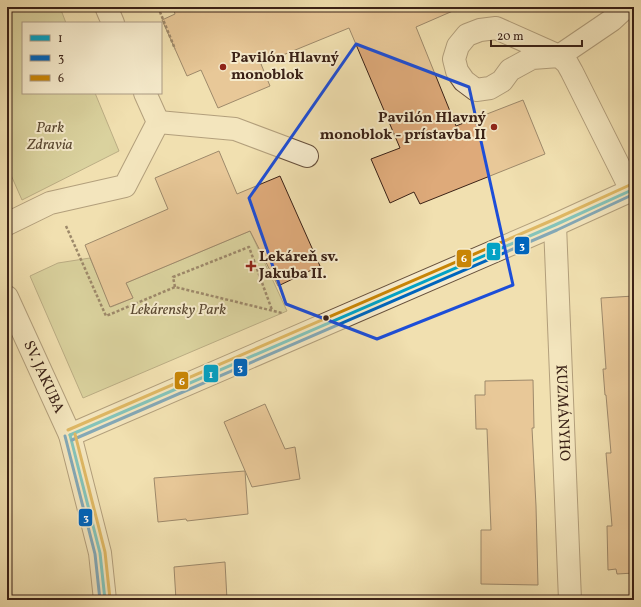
<svg xmlns="http://www.w3.org/2000/svg" width="641" height="607" font-family="Vollkorn,serif">
<style>
.green{fill:#bec188;stroke:#7c714f}
.building{fill:#deaa7a;stroke:#3a2116}
.lines{fill:none;stroke-linecap:round;stroke-linejoin:round}
.minor-casing{stroke:#68513c;stroke-width:24}
.path{stroke:#3a2116;stroke-width:2.5;stroke-dasharray:3 2;stroke-linecap:butt}
.minor{stroke:#f6ebcc;stroke-width:22}
.bus-1-casing{stroke:#f6ebcc;stroke-width:6}
.bus-2-casing{stroke:#f6ebcc;stroke-width:6}
.bus-3-casing{stroke:#f6ebcc;stroke-width:6}
.bus-1{stroke:#03a2c5;stroke-width:3}
.bus-2{stroke:#0065bd;stroke-width:3}
.bus-3{stroke:#c88506;stroke-width:3}
.marked{fill:none;stroke:#1d4ed8;stroke-width:3;stroke-linejoin:round}
.poi-dot{fill:#8f2418;stroke:#f6ebcc;stroke-width:1.5}
.bus-dot{fill:#3a2116;stroke:#f6ebcc;stroke-width:1.5}
.labels{text-anchor:middle;dominant-baseline:central;stroke-width:4;stroke-linejoin:round;paint-order:stroke}
.poi-label{font-size:15px;font-weight:bold;fill:#3a2116;stroke:#f6ebcc;text-anchor:start}
.park-label{font-size:15px;font-style:italic;fill:#5b4932;stroke:#f6ebcc}
.street-label{font-size:15px;fill:#3a2116;stroke:#f6ebcc}
.line-badge{stroke:#f6ebcc;stroke-width:1.5}
.badge-label{font-size:11px;text-anchor:middle;font-weight:bold;fill:#fff}
</style>
<rect width="100%" height="100%" fill="#f1e0b0"/>
<filter id="stains"><feTurbulence type="fractalNoise" baseFrequency=".005" numOctaves="4"/><feColorMatrix values="0 0 0 0 .2 0 0 0 0 .09 0 0 0 0 .02 0 0 0 .5 -.17"/></filter>
<radialGradient id="worn" r=".72"><stop offset=".6" stop-color="#630" stop-opacity="0"/><stop offset="1" stop-color="#630" stop-opacity=".3"/></radialGradient>
<g class="green">
<polygon points="7,7 61,7 61,10 66,23 23,23 23,93 95,93 119,151 22,200 7,166"/>
<polygon points="250,231 287,311 83,398 30,276 58,263 90,258 111,307 133,298 126,283"/>
</g>
<g class="building">
<polygon points="173,7 462,7 416,27 456,126 523,100 545,154 420,204 414,192 390,203 371,159 400,148 349,28 261,64 270,86 218,108 201,70 187,76 175,49 162,20 175,14"/>
<polygon points="219,151 237,194 280,176 320,266 278,286 250,231 126,283 133,298 110,307 85,245 168,209 155,178"/>
<polygon points="634,296 634,573 617,574 616,569 608,570 607,526 612,526 606,453 611,453 606,395 605,395 603,369 606,369 601,298"/>
<polygon points="533,380 534,428 532,428 536,506 538,585 481,584 481,530 491,530 487,429 476,429 475,395 485,395 485,381"/>
<polygon points="265,404 285,449 295,447 300,479 252,487 224,422"/>
<polygon points="245,471 248,514 187,521 186,519 158,522 154,478"/>
<polygon points="225,562 227,600 176,600 174,567"/>
</g>
<g class="lines">
<defs>
<g id="minor">
<polyline points="109,7 107,9 113,23"/>
<polyline points="626,7 612,20 559,56 532,58 510,70 502,81 490,88 476,90 464,81 457,71 454,59 458,46 467,35 480,30 496,28 559,56 567,63 572,72 631,190"/>
<polyline points="158,122 235,129 307,156"/>
<polyline points="7,224 50,203 125,186 158,122 145,93"/>
<path id="s1" d="M555,225L570,600"/>
<path id="s2" d="M7,297L70,435L100,553L105,600"/>
<polyline points="70,435 555,225 634,189"/>
</g>
</defs>
<use href="#minor" class="minor-casing"/>
<g class="path">
<polyline points="158,7 175,49"/>
<polyline points="66,226 106,316 175,287 282,313"/>
<polyline points="175,287 173,277 249,247 272,310"/>
</g>
<use href="#minor" class="minor"/>
<defs>
<g id="bus-1">
<polyline points="70,435 555,225 634,189"/>
<polyline points="70,435 100,553 105,600"/>
</g>
<g id="bus-2">
<polyline points="65,436 95,554 100,600"/>
<polyline points="72,440 557,230 634,194"/>
</g>
<g id="bus-3">
<polyline points="68,430 553,220 632,184"/>
<polyline points="75,434 105,552 110,599"/>
</g>
</defs>
<use href="#bus-1" class="bus-1-casing"/>
<use href="#bus-2" class="bus-2-casing"/>
<use href="#bus-3" class="bus-3-casing"/>
<use href="#bus-1" class="bus-1"/>
<use href="#bus-2" class="bus-2"/>
<use href="#bus-3" class="bus-3"/>
</g>
<path d="M0 0H641V607H0ZM356,44L469,87L513,285L377,339L286,304L249,198Z" fill="#f1e0b0" fill-opacity=".55" fill-rule="evenodd"/>
<path class="marked" d="M356,44L469,87L513,285L377,339L286,304L249,198Z"/>
<g class="poi-dot">
<circle cx="223" cy="67" r="4"/>
<circle cx="494" cy="127" r="4"/>
<path d="M249 260h4v4h4v4h-4v4h-4v-4h-4v-4h4z"/>
</g>
<circle class="bus-dot" cx="326" cy="318" r="3.5"/>
<g class="labels">
<g class="poi-label">
<text x="231" y="58">Pavilón Hlavný<tspan x="231" dy="17">monoblok</tspan></text>
<text x="486" y="118" text-anchor="end">Pavilón Hlavný<tspan x="486" dy="17">monoblok - prístavba II</tspan></text>
<text x="259" y="257">Lekáreň sv.<tspan x="259" dy="17">Jakuba II.</tspan></text>
</g>
<g class="park-label">
<text x="50" y="128">Park<tspan x="50" dy="17">Zdravia</tspan></text>
<text x="178" y="310">Lekárensky Park</text>
</g>
<g class="street-label">
<text stroke="none"><textPath href="#s2" startOffset="88">SV. JAKUBA</textPath></text>
<text stroke="none"><textPath href="#s1" startOffset="188">KUZMÁNYHO</textPath></text>
</g>
</g>
<g class="line-badge">
<rect x="514" y="236" width="16" height="19" rx="4" fill="#0065bd"/>
<rect x="486" y="242" width="15" height="19" rx="4" fill="#03a2c5"/>
<rect x="456" y="249" width="16" height="19" rx="4" fill="#c88506"/>
<rect x="233" y="358" width="15" height="19" rx="4" fill="#0065bd"/>
<rect x="203" y="364" width="16" height="19" rx="4" fill="#03a2c5"/>
<rect x="174" y="371" width="15" height="19" rx="4" fill="#c88506"/>
<rect x="78" y="508" width="15" height="19" rx="4" fill="#0065bd"/>
</g>
<g class="badge-label">
<text x="522" y="249">3</text>
<text x="494" y="255">1</text>
<text x="464" y="262">6</text>
<text x="240" y="371">3</text>
<text x="211" y="378">1</text>
<text x="182" y="385">6</text>
<text x="86" y="521">3</text>
</g>
<rect width="641" height="607" fill="none" stroke="#f1e0b0" stroke-width="24"/>
<rect x="8" y="8" width="625" height="591" fill="none" stroke="#3a2116" stroke-width="2"/>
<rect x="12" y="12" width="617" height="583" fill="none" stroke="#3a2116"/>
<rect x="22" y="22" width="140" height="72" fill="#f6ebcc" stroke="#ab9a83"/>
<rect x="30" y="35" width="20" height="6" fill="#03a2c5" stroke="#ab9a83"/>
<text x="58" y="42" font-size="12" fill="#3a2116">1</text>
<rect x="30" y="55" width="20" height="6" fill="#0065bd" stroke="#ab9a83"/>
<text x="58" y="62" font-size="12" fill="#3a2116">3</text>
<rect x="30" y="75" width="20" height="6" fill="#c88506" stroke="#ab9a83"/>
<text x="58" y="82" font-size="12" fill="#3a2116">6</text>
<path d="M491 40v6h91v-6" fill="none" stroke="#3a2116" stroke-width="2"/>
<text x="497" y="40" font-size="12" fill="#3a2116" stroke="#f6ebcc" stroke-width="3" paint-order="stroke">20 m</text>
<rect width="100%" height="100%" filter="url(#stains)"/>
<rect width="100%" height="100%" fill="url(#worn)"/>
</svg>
